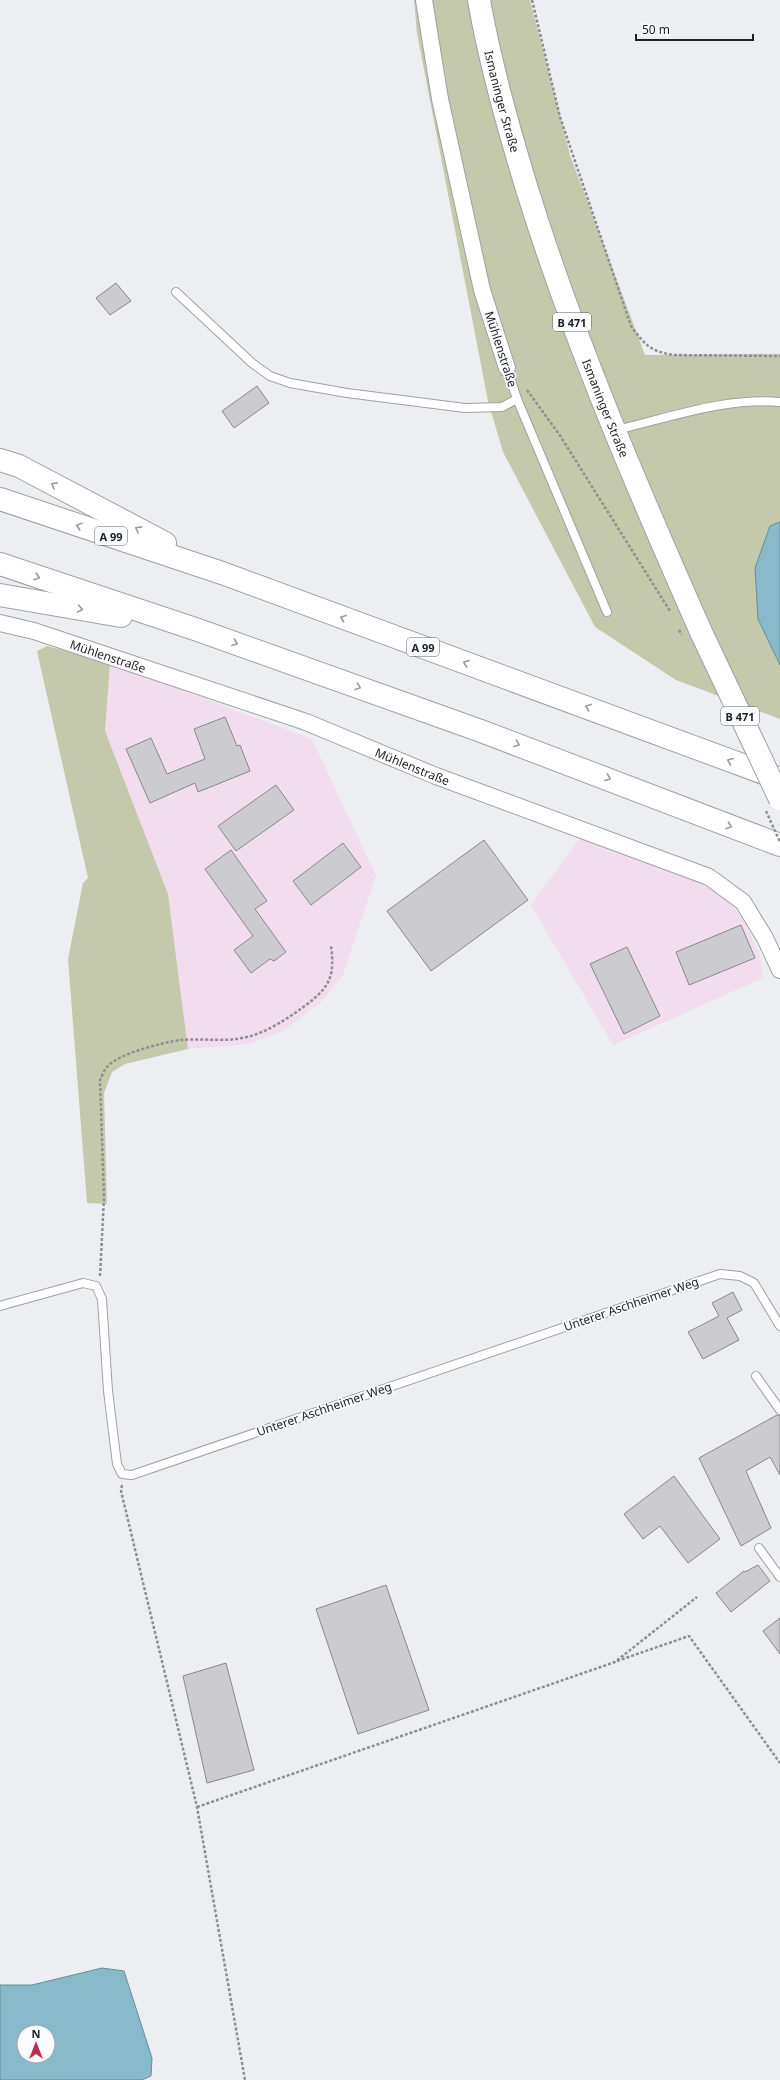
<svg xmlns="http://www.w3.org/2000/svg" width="780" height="2080" font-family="'Noto Sans',sans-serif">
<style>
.industrial{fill:#f1dded}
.green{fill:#c4c9ab}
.water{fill:#88bacc;stroke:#688c99;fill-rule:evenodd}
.building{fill:#cccbd0;stroke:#89888c}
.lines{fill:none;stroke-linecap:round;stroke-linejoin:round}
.lane-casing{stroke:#9ea0a4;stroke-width:10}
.street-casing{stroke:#9ea0a4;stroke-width:18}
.primary-casing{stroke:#9ea0a4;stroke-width:24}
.highway-casing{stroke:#9ea0a4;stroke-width:24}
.path{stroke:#8e8f92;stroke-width:2.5;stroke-dasharray:3 2;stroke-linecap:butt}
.lane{stroke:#fff;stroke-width:8}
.street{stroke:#fff;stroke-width:16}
.primary{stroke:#fff;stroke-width:22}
.highway{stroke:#fff;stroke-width:22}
.primary-bridge-casing{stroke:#9ea0a4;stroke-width:24;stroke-linecap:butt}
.path-bridge{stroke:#8e8f92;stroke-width:2.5;stroke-dasharray:3 2;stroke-linecap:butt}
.primary-bridge{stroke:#fff;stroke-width:22}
.oneway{stroke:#9a9a9b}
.labels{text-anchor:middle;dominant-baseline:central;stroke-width:3.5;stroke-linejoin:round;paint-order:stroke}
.shield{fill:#fafbff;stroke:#616164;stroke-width:1}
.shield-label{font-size:11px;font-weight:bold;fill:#1f1f21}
.street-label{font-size:12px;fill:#1f1f21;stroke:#fafbff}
</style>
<rect width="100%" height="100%" fill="#eceef2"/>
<g class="industrial">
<polygon points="110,663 312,739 376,876 343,975 320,1003 283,1031 249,1044 188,1049 168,894 104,731"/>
<polygon points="581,837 681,871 725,898 746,923 760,956 763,978 613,1045 531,905"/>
</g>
<g class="green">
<polygon points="414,0 530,0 570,155 645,355 780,354 780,719 676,680 595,627 503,452 488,401 417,33"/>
<polygon points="47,646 110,663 105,731 168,894 188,1049 125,1064 112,1072 104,1093 107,1204 87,1203 68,959 83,883 88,878 37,651"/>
</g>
<g class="water">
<polygon points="780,522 780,665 758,619 755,568 770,526"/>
<path d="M102,1968L124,1971L152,2058L151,2076L142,2080H0V1985H32ZM24,2032H48V2056H24Z"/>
</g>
<g class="building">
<polygon points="116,283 131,301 110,315 96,298"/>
<polygon points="257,386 269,403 234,428 222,411"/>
<polygon points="225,717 237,746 240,745 250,771 198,792 195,783 150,803 126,749 151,738 167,774 205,759 194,729"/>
<polygon points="276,785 294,810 236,851 218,826"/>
<polygon points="484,840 528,900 431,971 387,911"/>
<polygon points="343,843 361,867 311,905 293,881"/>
<polygon points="231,850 267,901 255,909 286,952 274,961 270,959 251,973 234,950 253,936 205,869"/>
<polygon points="741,925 755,958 689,985 676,952"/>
<polygon points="627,947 660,1016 624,1034 590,964"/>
<polygon points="733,1292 742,1310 727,1318 739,1340 703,1359 688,1332 719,1316 712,1303"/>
<polygon points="777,1415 780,1415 780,1475 770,1457 746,1471 771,1528 741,1546 699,1458"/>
<polygon points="674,1476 720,1539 688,1563 660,1526 643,1539 624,1514"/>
<polygon points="758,1565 770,1581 731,1612 716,1593 744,1571 745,1572"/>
<polygon points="386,1585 429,1710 358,1734 316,1609"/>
<polygon points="780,1618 780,1654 763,1631"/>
<polygon points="226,1663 254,1770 207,1783 183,1676"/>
</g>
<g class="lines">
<defs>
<g id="lane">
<polyline points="176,292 252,363 270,376 290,383 347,393 465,408 502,407 517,399 507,368"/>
<polyline points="517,399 607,612"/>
<path d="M616,430C668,418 726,397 780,402"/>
<polyline points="0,1306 83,1283 96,1286 102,1299 108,1391 117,1464 122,1474 132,1475 720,1274 740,1276 754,1283 780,1326"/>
<polyline points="756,1376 780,1410"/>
<polyline points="759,1548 780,1577"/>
</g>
<g id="street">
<polyline points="424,0 440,99 482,290 507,368"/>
<path id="s1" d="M0,623L34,631L306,722L436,776L709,877L743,902L765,938L780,970"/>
</g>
<g id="primary">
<path id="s2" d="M479,0C490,64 508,127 527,189C574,341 637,487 701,632"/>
</g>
<g id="highway">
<polyline points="0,460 19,466 165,543"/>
<polyline points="0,499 222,573 780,779"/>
<polyline points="0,564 198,630 481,731 780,845"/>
<polyline points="0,595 121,616"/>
</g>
</defs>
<use href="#lane" class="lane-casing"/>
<use href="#street" class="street-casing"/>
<use href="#primary" class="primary-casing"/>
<use href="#highway" class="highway-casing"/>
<g class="path">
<path d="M532,0L560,117L631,326C645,345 650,351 673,355L780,356"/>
<polyline points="527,390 559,434 670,611"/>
<path d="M100,1276L104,1198L100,1080C102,1076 104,1070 107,1067C117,1054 164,1042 181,1040C201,1038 221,1042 242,1038C265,1034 287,1019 306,1005C330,987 335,976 331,946"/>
<polyline points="122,1485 121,1491 197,1807 245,2080"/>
<polyline points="617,1661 689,1636 780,1763"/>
<polyline points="197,1807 615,1662 697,1597"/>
</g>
<use href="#lane" class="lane"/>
<use href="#street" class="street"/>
<use href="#primary" class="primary"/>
<use href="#highway" class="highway"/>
<defs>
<polyline id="primary-bridge" points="701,632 780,799"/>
</defs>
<use href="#primary-bridge" class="primary-bridge-casing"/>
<g class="path-bridge">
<polyline points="679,630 682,635"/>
<polyline points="766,811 780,842"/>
</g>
<use href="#primary-bridge" class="primary-bridge"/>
</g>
<defs><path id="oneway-chevron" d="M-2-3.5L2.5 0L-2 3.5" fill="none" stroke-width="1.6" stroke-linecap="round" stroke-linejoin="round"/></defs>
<g class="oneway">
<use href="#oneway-chevron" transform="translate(54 485) rotate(-152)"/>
<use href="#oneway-chevron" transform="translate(79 526) rotate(-162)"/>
<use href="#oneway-chevron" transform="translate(138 529) rotate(-152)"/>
<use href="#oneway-chevron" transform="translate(37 577) rotate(18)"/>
<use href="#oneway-chevron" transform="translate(80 609) rotate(10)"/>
<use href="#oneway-chevron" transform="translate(343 618) rotate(-160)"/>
<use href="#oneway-chevron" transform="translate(235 643) rotate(20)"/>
<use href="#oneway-chevron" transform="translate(466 663) rotate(-160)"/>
<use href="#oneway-chevron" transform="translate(358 687) rotate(20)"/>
<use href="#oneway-chevron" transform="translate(588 707) rotate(-160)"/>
<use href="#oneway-chevron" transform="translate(517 744) rotate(20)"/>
<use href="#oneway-chevron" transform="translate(730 761) rotate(-159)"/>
<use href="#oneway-chevron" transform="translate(608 778) rotate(21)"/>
<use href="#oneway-chevron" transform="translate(729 826) rotate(21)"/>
</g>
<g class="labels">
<g class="shield">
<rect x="553" y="313" width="38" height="18" rx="3"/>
<rect x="95" y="527" width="32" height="18" rx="3"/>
<rect x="407" y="638" width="32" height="18" rx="3"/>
<rect x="721" y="707" width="38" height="18" rx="3"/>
</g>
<g class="shield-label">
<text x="572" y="322">B 471</text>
<text x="111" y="536">A 99</text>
<text x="423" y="647">A 99</text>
<text x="740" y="716">B 471</text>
</g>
<g class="street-label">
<text stroke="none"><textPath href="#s2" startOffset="104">Ismaninger Straße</textPath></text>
<text transform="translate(501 349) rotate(72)">Mühlenstraße</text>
<text stroke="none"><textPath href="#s2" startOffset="428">Ismaninger Straße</textPath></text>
<text stroke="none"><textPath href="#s1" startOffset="113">Mühlenstraße</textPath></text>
<text stroke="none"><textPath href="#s1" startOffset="437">Mühlenstraße</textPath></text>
<text transform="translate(631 1304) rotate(-19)">Unterer Aschheimer Weg</text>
<text transform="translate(324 1409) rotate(-19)">Unterer Aschheimer Weg</text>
</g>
</g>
<g transform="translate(36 2044)"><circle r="19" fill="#fafbff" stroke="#a2a3a6"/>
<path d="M0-3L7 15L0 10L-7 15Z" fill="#bc2c4d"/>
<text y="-6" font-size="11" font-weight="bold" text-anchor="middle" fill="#1f1f21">N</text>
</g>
<path d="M636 34v6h117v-6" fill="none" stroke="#1f1f21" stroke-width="2"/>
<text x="642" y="34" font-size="12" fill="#1f1f21" stroke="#fafbff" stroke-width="3" paint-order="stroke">50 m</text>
</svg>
